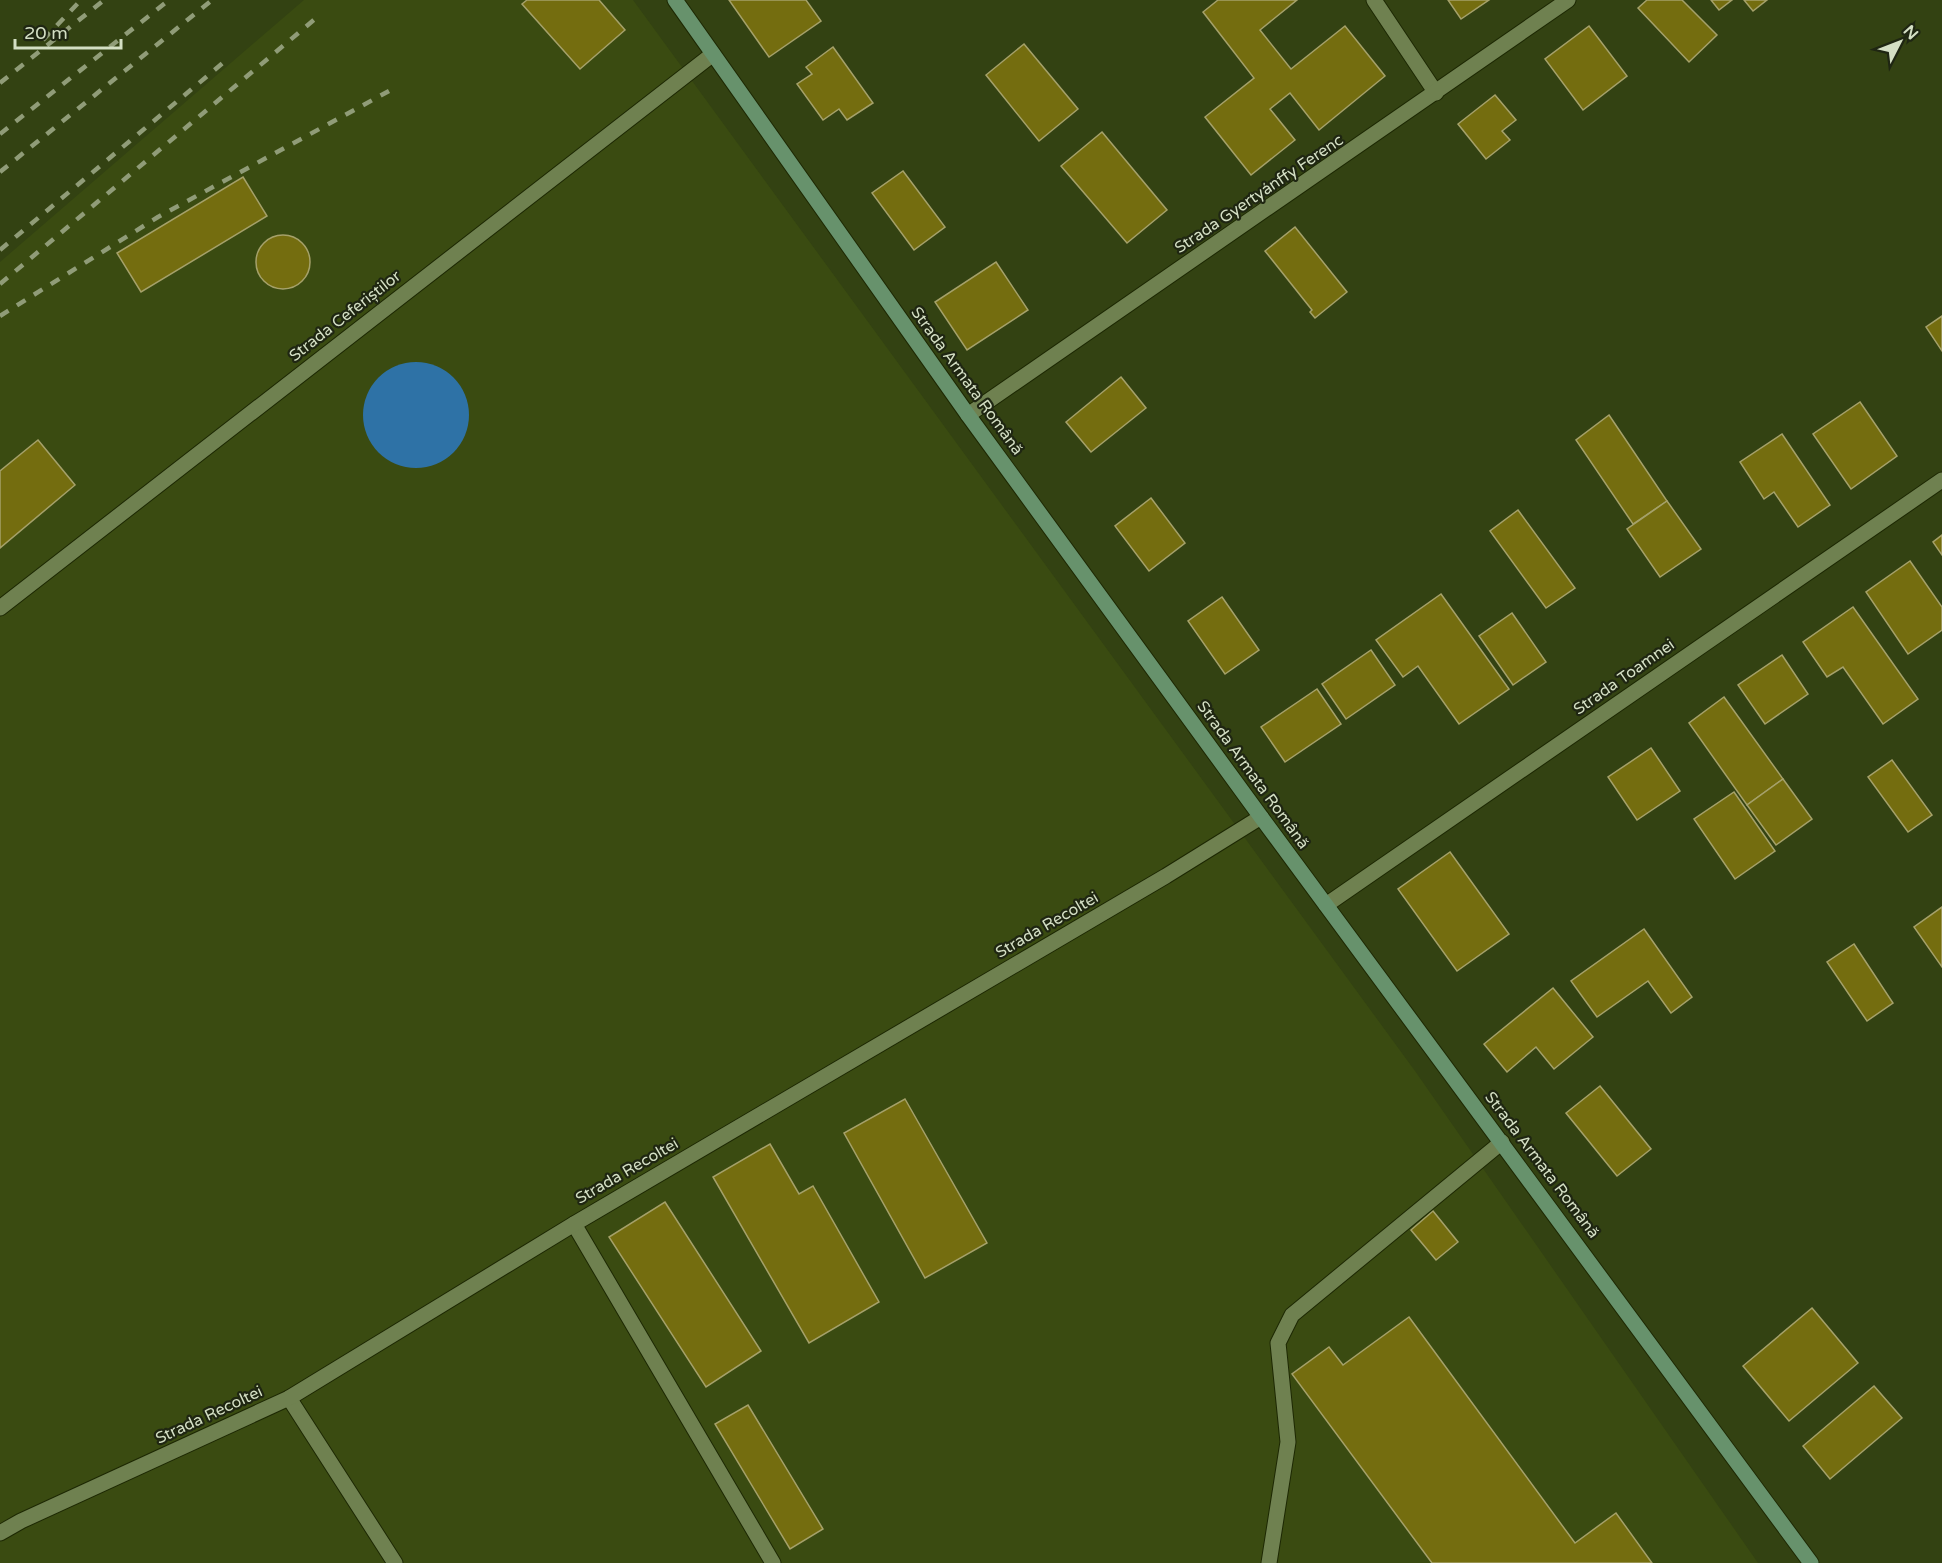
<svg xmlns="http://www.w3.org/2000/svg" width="1942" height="1563" font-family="'Varela Round',sans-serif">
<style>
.built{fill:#3a4b11}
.water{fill:#2e72a6}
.building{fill:#746d0f;stroke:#a5a16a;stroke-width:1.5}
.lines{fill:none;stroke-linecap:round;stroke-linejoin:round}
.lane-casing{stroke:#1d2803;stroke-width:17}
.street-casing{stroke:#1d2803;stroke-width:17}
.secondary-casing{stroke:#1d2803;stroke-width:17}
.lane{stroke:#6f8150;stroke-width:15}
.street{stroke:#6f8150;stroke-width:15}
.secondary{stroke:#67926c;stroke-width:15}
.rail{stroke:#909c78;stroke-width:4.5;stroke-dasharray:10 10;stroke-linecap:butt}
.labels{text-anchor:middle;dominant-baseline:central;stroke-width:4.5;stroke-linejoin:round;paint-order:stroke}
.street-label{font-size:16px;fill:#d4dfc4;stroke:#1f2612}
</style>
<rect width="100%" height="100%" fill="#334212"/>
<polygon class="built" points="304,0 633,0 1415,1071 1758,1563 0,1563 0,262"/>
<circle class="water" cx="416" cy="415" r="53"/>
<g class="building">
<polygon points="527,0 599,0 625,30 580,69 522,4"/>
<polygon points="729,0 806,0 821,21 769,57"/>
<polygon points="1218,0 1297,0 1260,30 1291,69 1345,26 1385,76 1319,130 1290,93 1270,109 1295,140 1251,175 1205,117 1254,78 1203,12"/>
<polygon points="1448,0 1489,0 1461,19"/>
<polygon points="1647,0 1682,0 1717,35 1689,62 1638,8"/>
<polygon points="1711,0 1732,0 1719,10"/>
<polygon points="1744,0 1767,0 1753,11"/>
<polygon points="1589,26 1627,76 1583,110 1545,59"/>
<polygon points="1024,44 1078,109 1039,141 986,75"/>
<polygon points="833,47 873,103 847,120 839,109 823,120 797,84 812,74 806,67"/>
<polygon points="1495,95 1516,120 1502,131 1510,140 1486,159 1458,124"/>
<polygon points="1102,132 1167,210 1127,243 1061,166"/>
<polygon points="903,171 945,227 914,250 872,193"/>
<polygon points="243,177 267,216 141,292 117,253"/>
<polygon points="1295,227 1347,292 1315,318 1310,312 1312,310 1265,251"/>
<circle cx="283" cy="262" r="27"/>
<polygon points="996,262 1028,310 967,350 935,302"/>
<polygon points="1942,316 1942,351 1926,327"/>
<polygon points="1121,377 1146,408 1091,452 1066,422"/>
<polygon points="1860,402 1897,456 1851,489 1813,434"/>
<polygon points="1609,415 1667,501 1633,524 1576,440"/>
<polygon points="1782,434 1830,505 1798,527 1774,492 1764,499 1740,462"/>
<polygon points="38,440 75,485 0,548 0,471"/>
<polygon points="1151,498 1185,543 1149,571 1115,526"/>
<polygon points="1667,501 1701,549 1660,577 1627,529"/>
<polygon points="1518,510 1575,588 1546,608 1490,531"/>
<polygon points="1942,535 1942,555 1933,542"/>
<polygon points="1910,561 1942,607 1942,630 1908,654 1866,592"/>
<polygon points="1441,594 1509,689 1459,724 1418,666 1403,677 1376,640"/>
<polygon points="1222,597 1259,650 1225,674 1188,621"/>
<polygon points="1853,607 1918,699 1883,724 1843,667 1827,677 1803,642"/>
<polygon points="1512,613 1546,662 1513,685 1479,636"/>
<polygon points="1371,650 1395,685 1346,719 1322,684"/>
<polygon points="1782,655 1808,694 1765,724 1738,685"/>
<polygon points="1317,689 1341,724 1285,762 1261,727"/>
<polygon points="1724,697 1783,779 1747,805 1689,723"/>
<polygon points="1651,748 1680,791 1637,820 1608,777"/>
<polygon points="1892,760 1932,815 1908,832 1868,777"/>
<polygon points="1783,779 1812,819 1776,845 1747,805"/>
<polygon points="1734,792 1775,851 1735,879 1694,819"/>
<polygon points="1450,852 1509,934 1457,971 1398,889"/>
<polygon points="1942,907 1942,967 1914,927"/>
<polygon points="1644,929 1692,997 1671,1013 1648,981 1597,1017 1571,981"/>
<polygon points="1854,944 1893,1003 1867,1021 1827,962"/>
<polygon points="1553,988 1593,1037 1554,1069 1536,1047 1507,1072 1484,1044"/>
<polygon points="1600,1086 1651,1149 1617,1176 1566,1113"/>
<polygon points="905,1099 987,1243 925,1278 844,1133"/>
<polygon points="770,1144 799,1194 813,1186 879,1302 809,1343 713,1177"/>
<polygon points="665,1202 761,1351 706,1387 609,1237"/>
<polygon points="1433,1211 1458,1242 1436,1260 1411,1230"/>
<polygon points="1812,1308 1858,1363 1789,1421 1743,1366"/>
<polygon points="1409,1317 1575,1543 1616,1513 1652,1563 1432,1563 1292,1374 1329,1347 1343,1365"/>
<polygon points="1874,1386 1902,1418 1830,1479 1803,1446"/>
<polygon points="748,1405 823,1529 790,1549 715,1424"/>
</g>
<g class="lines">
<defs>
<g id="lane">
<polyline points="574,1224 773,1563"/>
<polyline points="289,1398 395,1563"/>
<polyline points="0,1533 21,1521 289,1398 574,1224 1166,876 1261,817"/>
<polyline points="1269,1563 1288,1442 1278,1343 1292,1315 1502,1142"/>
</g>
<g id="street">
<polyline points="1374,0 1436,93"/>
<polyline points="968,415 1568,0"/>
<polyline points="0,608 713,54"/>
<polyline points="1326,905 1942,480"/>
</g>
<polyline id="secondary" points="675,0 968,415 1261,817 1811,1563"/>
</defs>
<use href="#lane" class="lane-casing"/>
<use href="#street" class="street-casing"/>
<use href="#secondary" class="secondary-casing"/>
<use href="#lane" class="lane"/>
<use href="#street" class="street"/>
<use href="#secondary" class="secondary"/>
<g class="rail">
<polyline points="43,40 81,0"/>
<polyline points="0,83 104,0"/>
<polyline points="0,134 169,0"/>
<polyline points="0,172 212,0"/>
<polyline points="0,250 224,62"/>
<polyline points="0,284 315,19"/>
<polyline points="0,316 158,217 389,91"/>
</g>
</g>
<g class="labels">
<g class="street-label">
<text transform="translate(1259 194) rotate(-34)">Strada Gyertyánffy Ferenc</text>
<text transform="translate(345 316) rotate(-38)">Strada Ceferiștilor</text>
<text transform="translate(967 381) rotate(54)">Strada Armata Română</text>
<text transform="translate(1624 677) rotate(-35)">Strada Toamnei</text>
<text transform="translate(1253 775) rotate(54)">Strada Armata Română</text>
<text transform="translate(1047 925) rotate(-30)">Strada Recoltei</text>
<text transform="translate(1542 1165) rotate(53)">Strada Armata Română</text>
<text transform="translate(627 1171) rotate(-30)">Strada Recoltei</text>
<text transform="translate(209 1415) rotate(-25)">Strada Recoltei</text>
</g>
</g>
<g transform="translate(1900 42) rotate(48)" stroke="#1f2612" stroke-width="4.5" paint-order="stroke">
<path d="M0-4.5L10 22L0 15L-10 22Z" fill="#d4dfc4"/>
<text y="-9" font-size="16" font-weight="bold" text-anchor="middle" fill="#d4dfc4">N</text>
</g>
<path d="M15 39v9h106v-9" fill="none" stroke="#d4dfc4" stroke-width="3"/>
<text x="24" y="39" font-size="18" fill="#d4dfc4" stroke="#1f2612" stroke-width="4.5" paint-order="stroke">20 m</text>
</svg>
